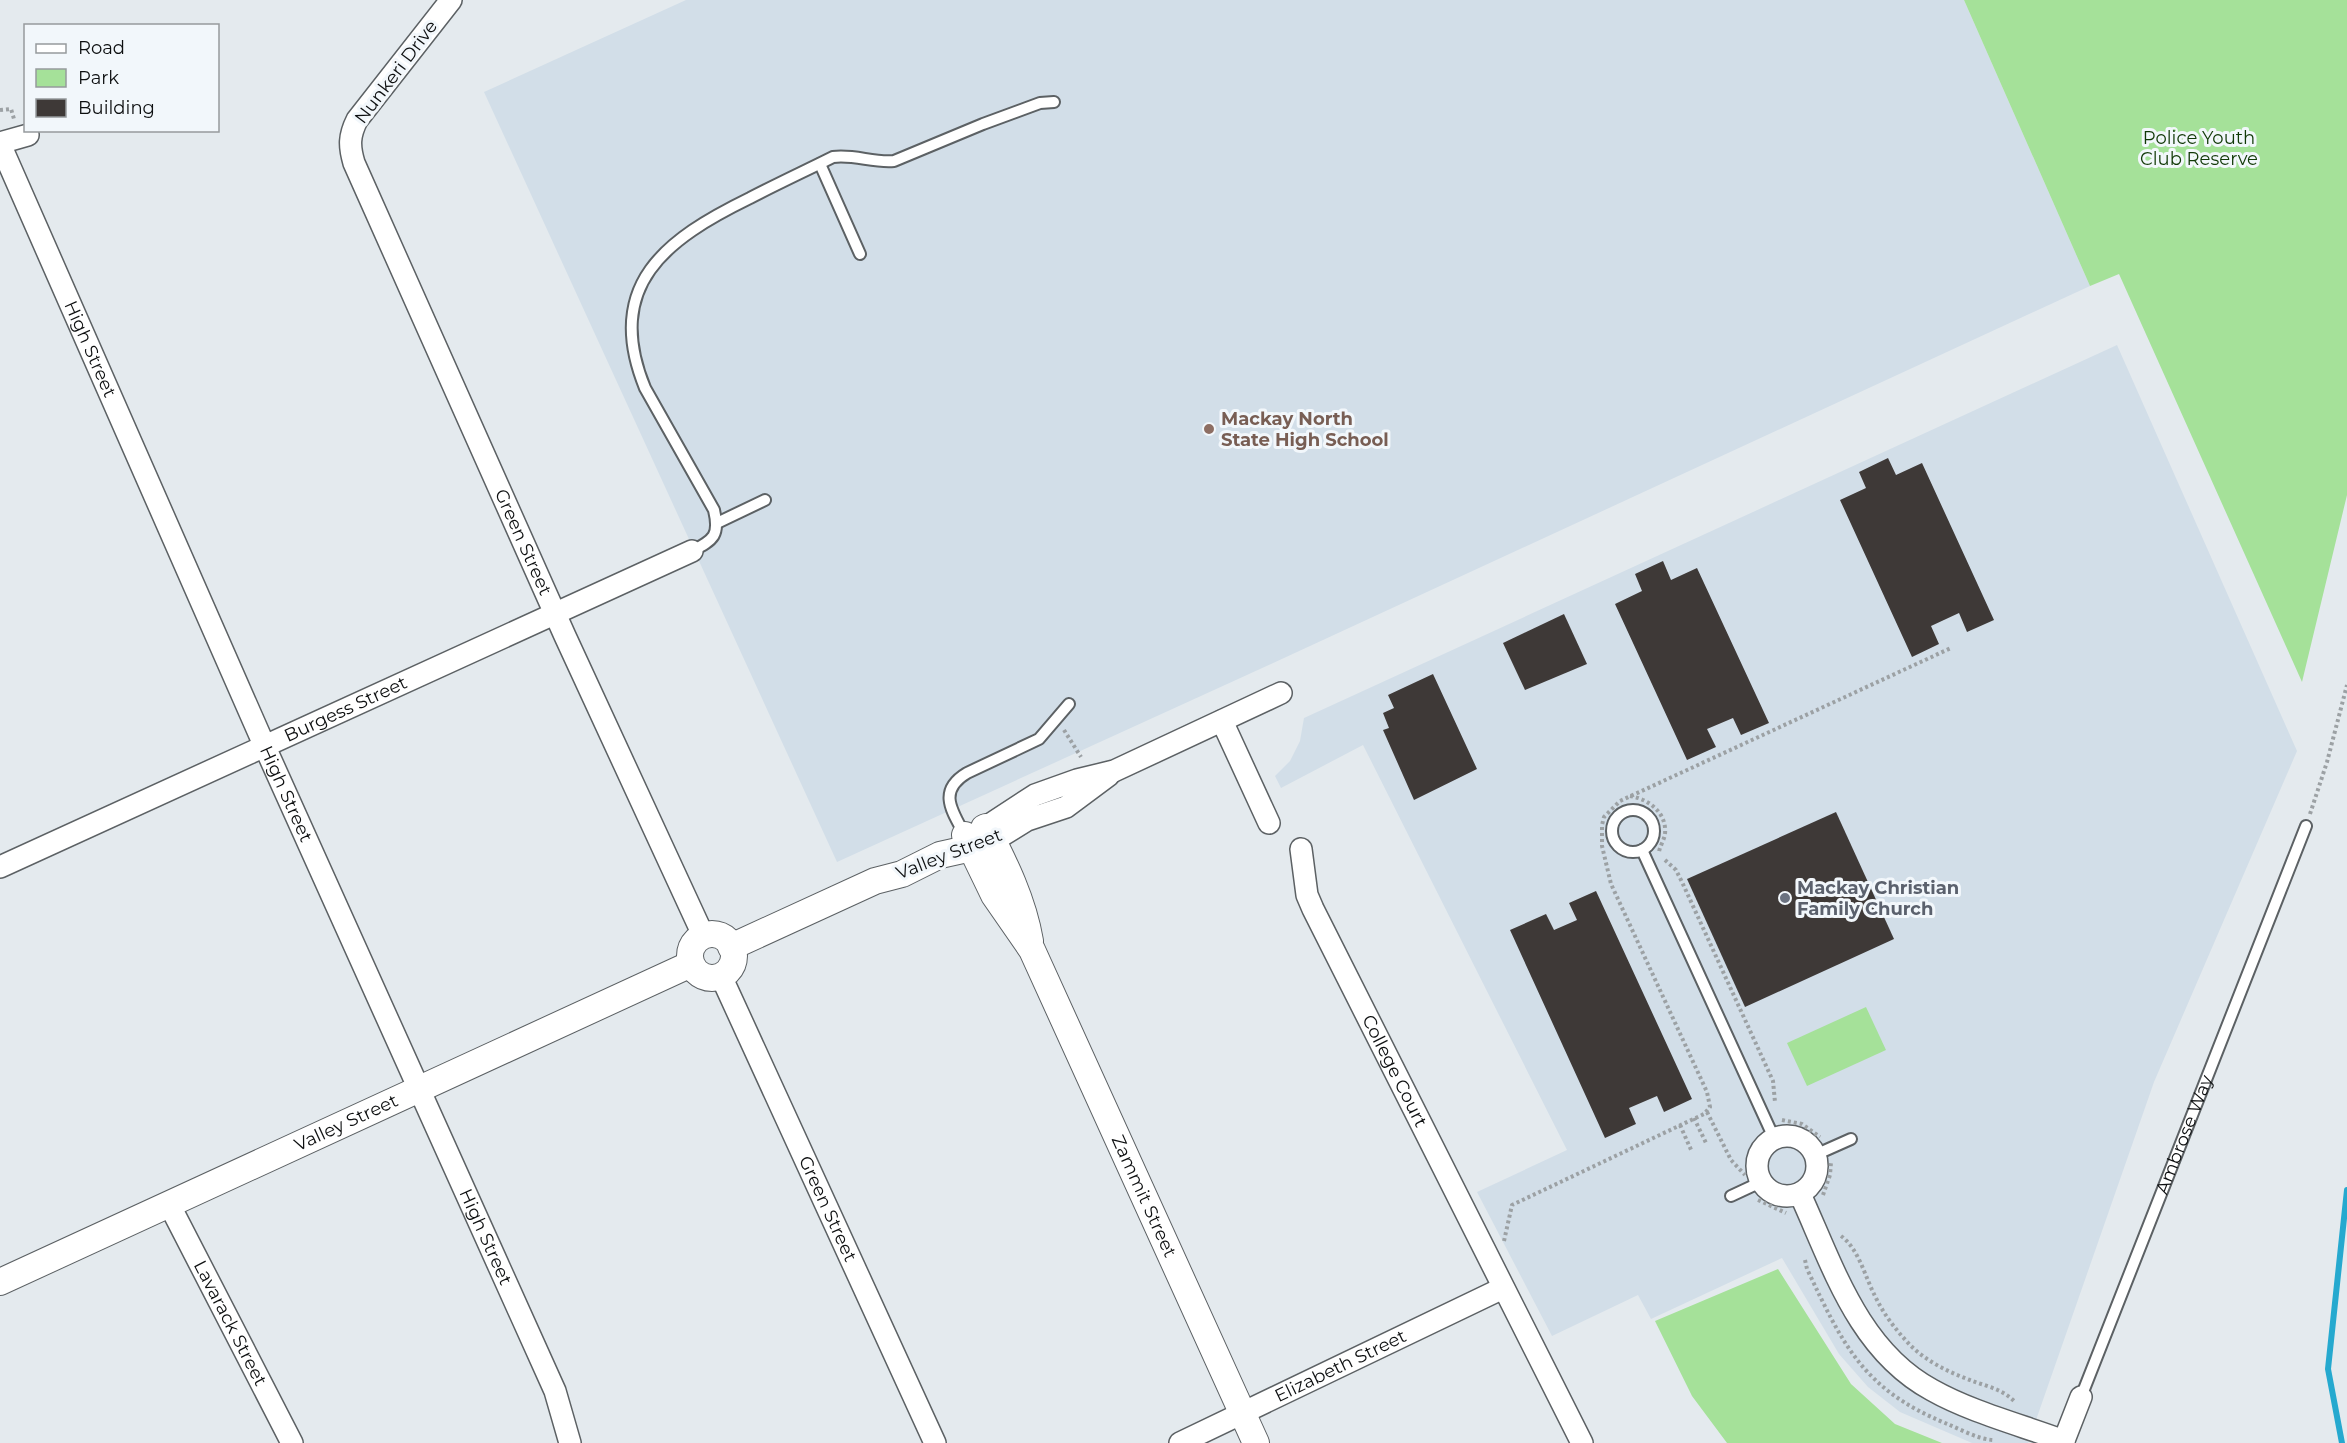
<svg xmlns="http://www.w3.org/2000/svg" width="2347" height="1443" font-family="Montserrat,sans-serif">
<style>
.built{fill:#d2dee8}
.green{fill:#a5e199}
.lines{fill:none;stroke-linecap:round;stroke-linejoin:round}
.stream{stroke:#25a9cf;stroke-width:6}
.building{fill:#3e3937}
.service-casing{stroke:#5c6164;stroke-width:14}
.minor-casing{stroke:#5c6164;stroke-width:24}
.tertiary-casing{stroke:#5c6164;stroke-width:28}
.path{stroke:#9ca1a4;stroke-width:4;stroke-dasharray:3 3;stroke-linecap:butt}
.service{stroke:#fff;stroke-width:10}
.minor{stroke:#fff;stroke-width:21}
.tertiary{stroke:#fff;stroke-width:26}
.education-dot{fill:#8d6e63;stroke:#f2f7fb;stroke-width:2}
.worship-dot{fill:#6b7280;stroke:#f2f7fb;stroke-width:2}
.labels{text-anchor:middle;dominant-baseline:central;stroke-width:6;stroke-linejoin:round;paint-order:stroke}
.street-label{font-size:18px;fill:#0d0f10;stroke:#f2f7fb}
.park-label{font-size:18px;fill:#103906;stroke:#f2f7fb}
.education-label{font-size:18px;font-weight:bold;fill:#785e54;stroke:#f2f7fb;text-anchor:start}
.worship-label{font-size:18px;font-weight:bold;fill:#5b616d;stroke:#f2f7fb;text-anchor:start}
</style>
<rect width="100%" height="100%" fill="#e4eaee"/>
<g class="built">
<polygon points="686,0 1964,0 2090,286 1271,664 837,862 484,92"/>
<polygon points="2117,345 2297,751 2154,1082 2028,1443 1972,1443 1900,1412 1868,1387 1839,1354 1782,1258 1651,1319 1638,1295 1552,1336 1477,1192 1567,1150 1363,745 1281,788 1275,776 1290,761 1300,741 1304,718"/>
</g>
<g class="green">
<polygon points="1964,0 2347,0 2347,495 2302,682 2119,274 2090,286"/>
<polygon points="1866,1007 1886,1050 1807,1086 1787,1043"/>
<polygon points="1778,1269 1851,1384 1895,1424 1942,1443 1727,1443 1692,1396 1655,1321"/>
</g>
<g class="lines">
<polyline class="stream" points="2342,1443 2328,1369 2347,1190"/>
</g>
<g class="building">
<polygon points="1888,458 1896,475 1922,463 1994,620 1967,632 1959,613 1931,626 1939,644 1912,657 1840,500 1866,488 1859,472"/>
<polygon points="1663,561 1671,580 1697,568 1769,723 1741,735 1733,718 1707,729 1716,747 1687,760 1615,604 1642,591 1635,574"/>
<polygon points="1564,614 1587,664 1525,690 1503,643"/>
<polygon points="1433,674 1477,769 1414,800 1383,730 1389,728 1383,713 1394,708 1388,695"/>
<polygon points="1836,812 1894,939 1745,1007 1687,879"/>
<polygon points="1596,891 1692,1099 1664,1112 1657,1096 1629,1108 1636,1124 1605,1138 1510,930 1546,914 1554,930 1577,920 1569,903"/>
</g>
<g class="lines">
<defs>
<g id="service">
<polyline points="820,164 860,254"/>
<polyline points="717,523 765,500"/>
<path d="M692,551C714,540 720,535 714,510L645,388C603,285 666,239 750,198C777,184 805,171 833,157C854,154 873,163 894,161L983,124L1040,103L1054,102"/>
<circle cx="1633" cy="831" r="21"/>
<path d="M965,835C952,811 937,791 967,773L1039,739L1069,704"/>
<polyline points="1642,850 1774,1138"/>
<polyline points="1815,1155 1851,1139"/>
<polyline points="1731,1196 1761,1182"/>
<path id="s1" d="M2081,1397L2306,826"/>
</g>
<g id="minor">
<path id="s2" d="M451,0L357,120C349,136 349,146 354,163L565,636L703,935"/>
<polyline points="0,143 28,135"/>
<path id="s3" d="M0,144L265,747L555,1391L570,1443"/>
<polyline points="1222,721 1269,823"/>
<polyline points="986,827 1035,795 1077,780 1114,771 1281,693"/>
<polyline points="993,841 1027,820 1066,807 1109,775"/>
<path id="s4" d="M1301,849L1307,895L1313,909L1582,1443"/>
<path id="s5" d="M0,867L692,551"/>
<path id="s6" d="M721,976L935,1443"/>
<circle cx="1787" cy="1166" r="30"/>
<path d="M1800,1194C1833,1266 1858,1350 1932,1390C1971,1412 2021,1425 2064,1441"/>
<path id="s7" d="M169,1204L292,1443"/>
<path id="s8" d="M1180,1443L1503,1288"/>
<polyline points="2063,1443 2081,1397"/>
</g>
<g id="tertiary">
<path d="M984,828L986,827C1005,864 1023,900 1030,941"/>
<path id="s9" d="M965,835L994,895L1032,950L1256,1443"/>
<circle cx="712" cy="956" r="22"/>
<polyline points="731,947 875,881 902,874 940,855 976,847 993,841"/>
<path id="s10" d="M0,1282L691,964"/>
</g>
</defs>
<use href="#service" class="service-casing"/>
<use href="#minor" class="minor-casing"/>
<use href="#tertiary" class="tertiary-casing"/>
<g class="path">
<polyline points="0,110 11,109 14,119"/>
<polyline points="1064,730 1081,757"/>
<path d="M1630,796C1648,799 1667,812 1665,834C1664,840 1660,846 1659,852"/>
<polyline points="2310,814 2327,762 2347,685"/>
<polyline points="1665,860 1676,870 1682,882 1773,1081 1775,1102"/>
<polyline points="1707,1112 1731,1160 1745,1175"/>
<polyline points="1694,1118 1707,1145"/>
<polyline points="1782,1120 1802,1124 1820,1137"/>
<polyline points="1680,1125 1692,1152"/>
<polyline points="1823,1195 1830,1175 1831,1162"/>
<polyline points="1758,1200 1786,1213"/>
<path d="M1841,1236C1859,1249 1865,1277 1875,1296C1884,1315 1896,1330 1910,1345C1926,1361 1948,1372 1970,1380C1985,1386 2003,1389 2015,1402"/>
<polyline points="1504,1241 1512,1205 1704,1114 1710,1107 1707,1092 1611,884 1602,846 1602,825 1604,817 1620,801 1951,648"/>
<path d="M1805,1260L1807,1269C1843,1345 1863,1389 1945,1423C1960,1429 1977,1439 1993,1440"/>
</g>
<use href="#service" class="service"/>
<use href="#minor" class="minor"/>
<use href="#tertiary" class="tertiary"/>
</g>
<circle class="education-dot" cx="1209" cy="429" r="6"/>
<circle class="worship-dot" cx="1785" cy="898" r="6"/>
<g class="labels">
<g class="street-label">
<text transform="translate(396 72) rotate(-53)">Nunkeri Drive</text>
<text stroke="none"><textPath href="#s3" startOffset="224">High Street</textPath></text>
<text stroke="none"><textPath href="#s2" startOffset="612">Green Street</textPath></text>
<text stroke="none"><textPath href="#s5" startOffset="380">Burgess Street</textPath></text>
<text stroke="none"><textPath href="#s3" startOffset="710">High Street</textPath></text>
<text transform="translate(949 854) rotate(-21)">Valley Street</text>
<text stroke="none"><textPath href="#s4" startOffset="243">College Court</textPath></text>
<text stroke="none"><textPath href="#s10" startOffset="381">Valley Street</textPath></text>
<text stroke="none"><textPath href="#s1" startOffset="282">Ambrose Way</textPath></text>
<text stroke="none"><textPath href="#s9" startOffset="404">Zammit Street</textPath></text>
<text stroke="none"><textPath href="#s6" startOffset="256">Green Street</textPath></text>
<text stroke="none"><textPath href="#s3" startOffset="1196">High Street</textPath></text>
<text stroke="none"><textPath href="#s7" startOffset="134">Lavarack Street</textPath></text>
<text stroke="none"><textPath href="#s8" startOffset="178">Elizabeth Street</textPath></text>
</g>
<g class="park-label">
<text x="2199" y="138">Police Youth<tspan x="2199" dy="21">Club Reserve</tspan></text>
</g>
<g class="education-label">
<text x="1221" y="419">Mackay North<tspan x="1221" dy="21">State High School</tspan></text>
</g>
<g class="worship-label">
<text x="1797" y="888">Mackay Christian<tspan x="1797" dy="21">Family Church</tspan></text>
</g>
</g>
<rect x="24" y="24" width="195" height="108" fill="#f2f7fb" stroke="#969a9d" stroke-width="1.5"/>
<rect x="36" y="44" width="30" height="9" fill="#ffffff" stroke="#969a9d" stroke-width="1.5"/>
<text x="78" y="54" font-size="18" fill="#0d0f10">Road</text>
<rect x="36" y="69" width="30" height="18" fill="#a5e199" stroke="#969a9d" stroke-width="1.5"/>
<text x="78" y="84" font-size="18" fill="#0d0f10">Park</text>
<rect x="36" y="99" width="30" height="18" fill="#3e3937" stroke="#969a9d" stroke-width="1.5"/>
<text x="78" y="114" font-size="18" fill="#0d0f10">Building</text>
</svg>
